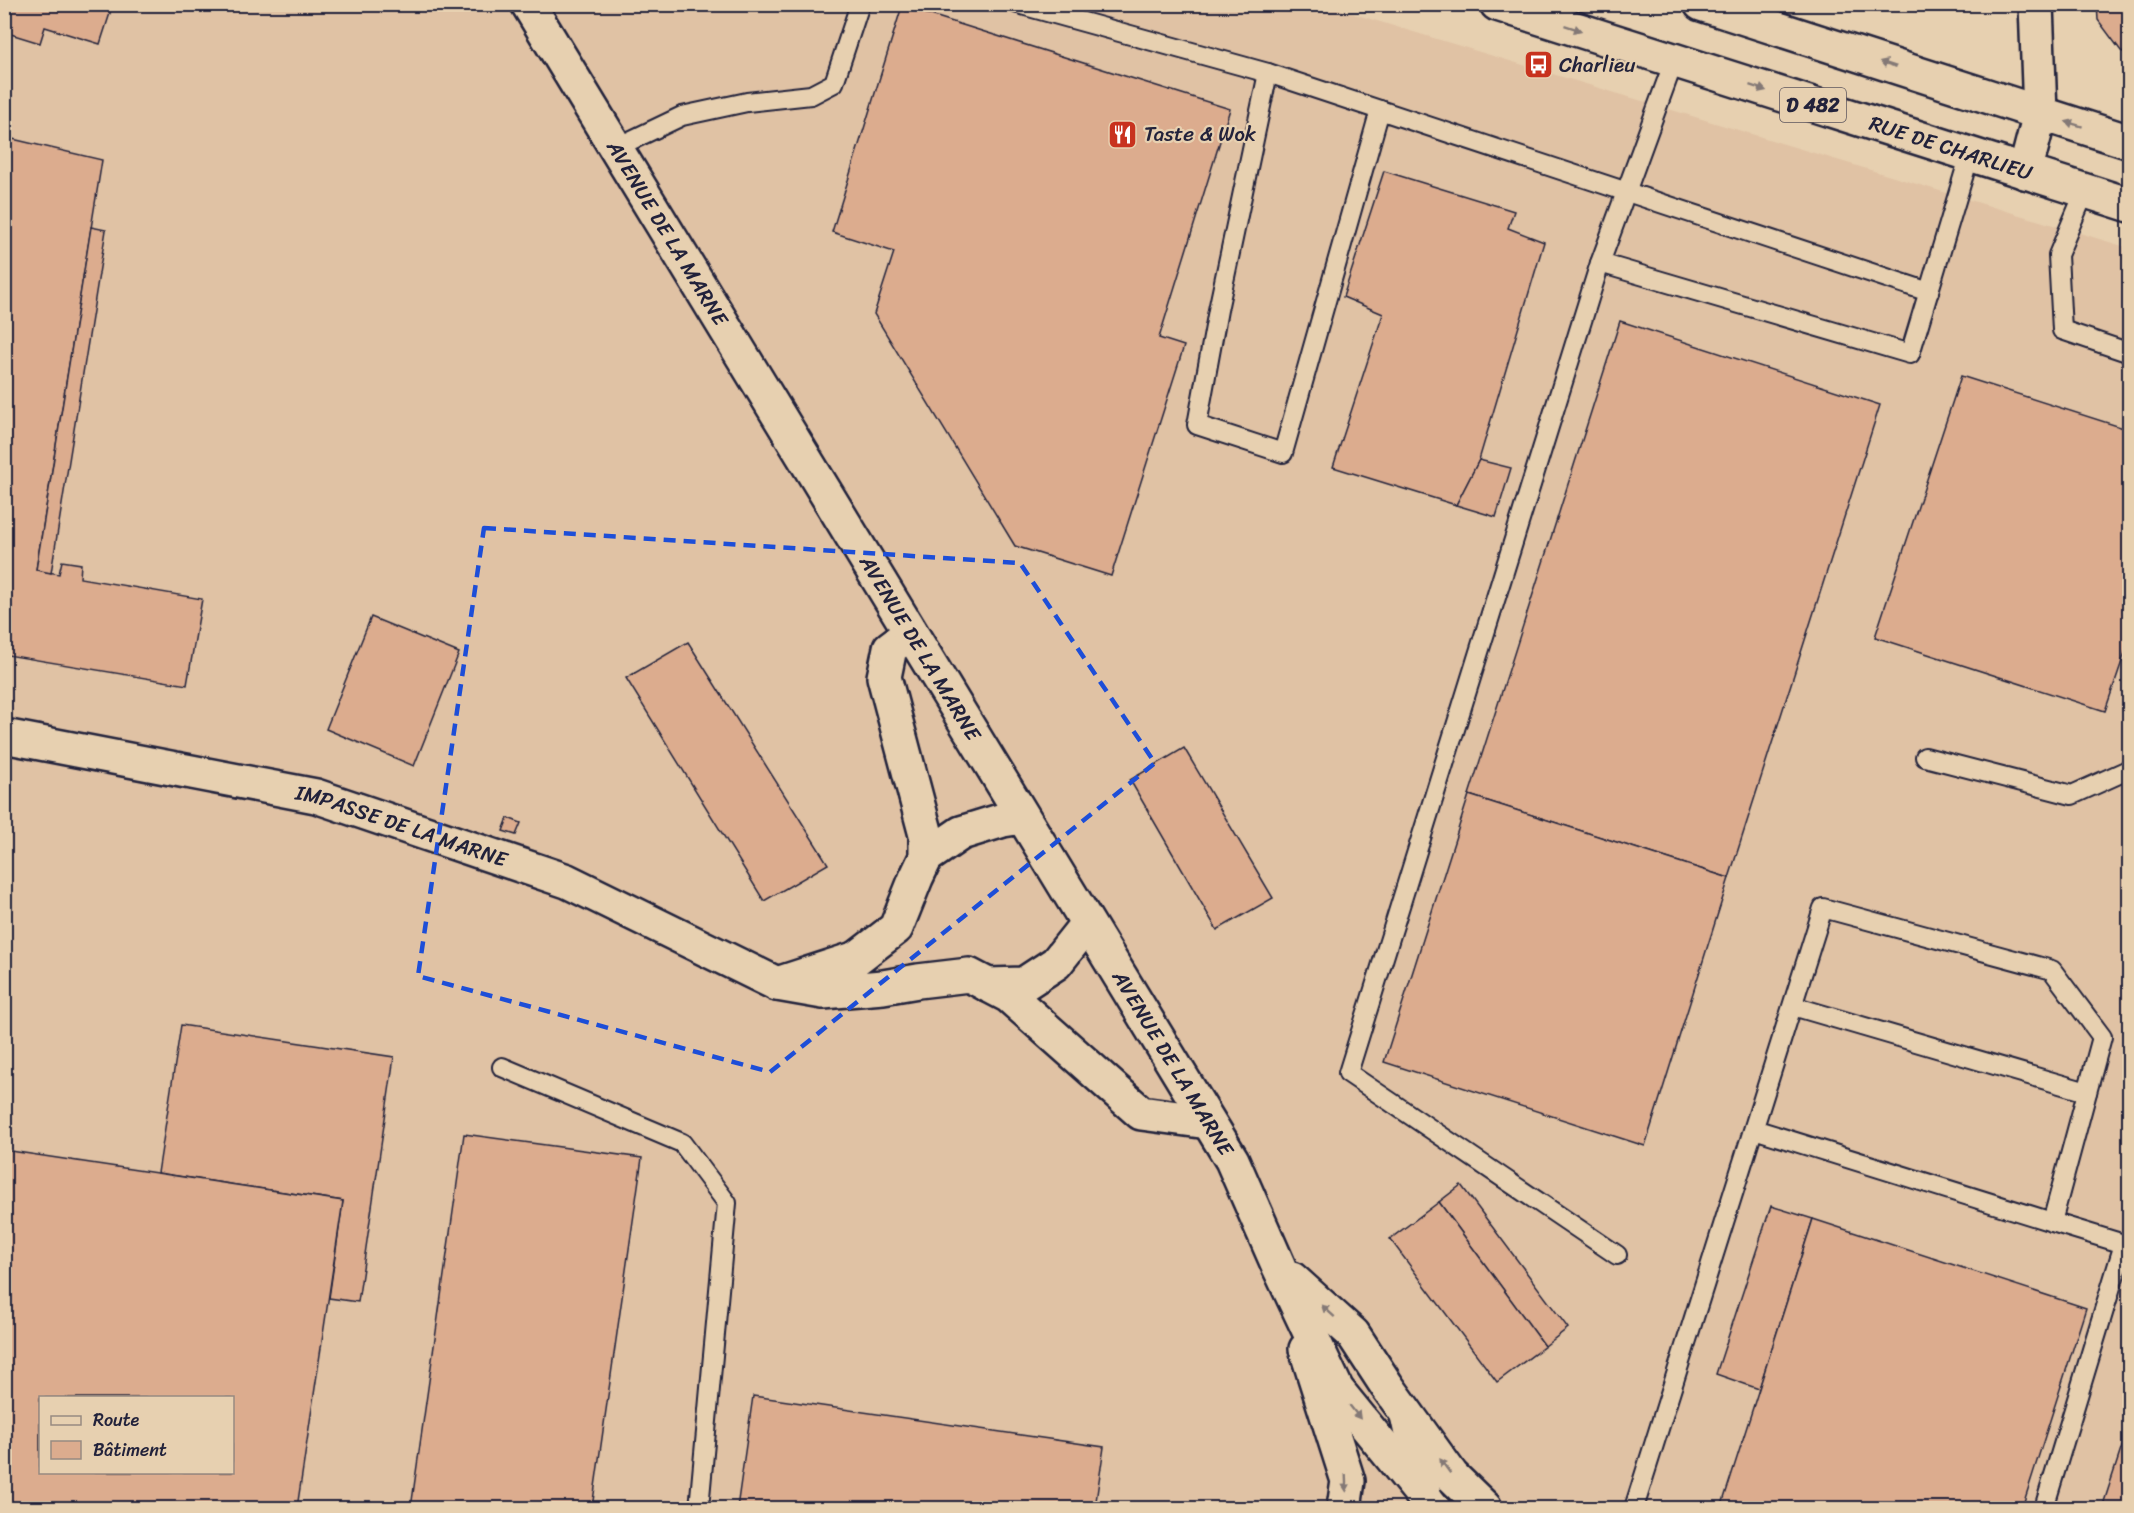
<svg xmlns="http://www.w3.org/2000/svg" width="2134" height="1513" font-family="Sriracha,sans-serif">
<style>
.built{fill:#e0c2a4;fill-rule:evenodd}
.building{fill:#dcac8e;stroke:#22223b;stroke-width:1.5;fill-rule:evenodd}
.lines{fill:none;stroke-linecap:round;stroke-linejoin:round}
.lane-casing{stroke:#22223b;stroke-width:22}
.street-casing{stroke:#22223b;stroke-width:38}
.primary-casing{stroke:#22223b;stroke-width:38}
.lane{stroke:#e7d0b0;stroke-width:18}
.street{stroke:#e7d0b0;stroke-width:33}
.primary{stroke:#e7d0b0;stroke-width:33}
.oneway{fill:#847976}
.marked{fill:none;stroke:#1d4ed8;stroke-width:4.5;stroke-dasharray:12 8;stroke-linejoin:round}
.labels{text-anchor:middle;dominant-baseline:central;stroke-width:4.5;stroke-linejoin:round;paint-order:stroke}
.shield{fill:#e7d0b0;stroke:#5d565e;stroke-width:1.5}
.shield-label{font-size:20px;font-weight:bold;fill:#22223b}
.poi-label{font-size:21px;fill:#22223b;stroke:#e7d0b0;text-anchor:start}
.street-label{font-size:21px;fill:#22223b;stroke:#e7d0b0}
</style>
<rect width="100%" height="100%" fill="#e7d0b0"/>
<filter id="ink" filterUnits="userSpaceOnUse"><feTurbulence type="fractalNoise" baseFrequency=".0167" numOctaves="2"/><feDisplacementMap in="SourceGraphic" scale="12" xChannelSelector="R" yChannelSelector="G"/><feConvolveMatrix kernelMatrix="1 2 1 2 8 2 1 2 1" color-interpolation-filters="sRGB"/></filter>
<g filter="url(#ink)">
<path class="built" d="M5,5H1324L2129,248V1508H5ZM40,1398H232V1472H40Z"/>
<g class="building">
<polygon points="4,4 113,4 100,44 45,27 40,43 4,32"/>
<polygon points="2097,4 2130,4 2130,56 2121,51 2098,20"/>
<polygon points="902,6 1230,109 1159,338 1184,346 1111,576 1015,546 874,314 894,252 832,232"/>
<polygon points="4,137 102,160 36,570 59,574 62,561 81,564 80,578 202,599 187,685 7,655 10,629 4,628"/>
<polygon points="1384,171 1514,211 1508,228 1544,242 1479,460 1456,505 1333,467 1383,314 1343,297"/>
<polygon points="91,227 106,230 51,573 36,570"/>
<polygon points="1620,321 1880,405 1729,878 1469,795"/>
<polygon points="1961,376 2130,430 2130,638 2105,711 1875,637"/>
<polygon points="1479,460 1511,468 1496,517 1456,505"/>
<polygon points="371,617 459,653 414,766 326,729"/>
<polygon points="688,642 828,864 764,901 626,678"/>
<polygon points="1184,748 1273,898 1217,930 1130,780"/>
<polygon points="1469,795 1729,878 1645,1146 1384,1062"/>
<polygon points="508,818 521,823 516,835 503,831"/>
<polygon points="181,1025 394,1057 358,1302 329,1298 343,1201 158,1173"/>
<polygon points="464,1134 642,1158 592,1508 411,1508"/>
<path d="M4,1150L343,1201L297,1508H4ZM40,1398H232V1472H40Z"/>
<polygon points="1461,1185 1568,1328 1545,1346 1439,1202"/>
<polygon points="1439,1202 1545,1346 1497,1382 1390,1239"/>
<polygon points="1771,1206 1813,1219 1759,1389 1716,1374"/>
<polygon points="1813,1219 2086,1308 2022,1508 1721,1508"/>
<polygon points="753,1396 1104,1447 1095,1508 737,1508"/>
<polygon points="2130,1422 2130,1508 2102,1508"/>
</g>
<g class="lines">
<defs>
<g id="lane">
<polyline points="1018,4 1268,73 1929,292"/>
<polyline points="1674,61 1600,263 1910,354 1970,154"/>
<polyline points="1268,73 1218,310 1197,425 1283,453 1380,110"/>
<polyline points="615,148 682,116 747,102 811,95 834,83 860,4"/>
<polyline points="2085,191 2058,255 2062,330 2130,353"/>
<polyline points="1600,263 1348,1073 1617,1255"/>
<polyline points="1925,757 2072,795 2130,769"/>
<polyline points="1793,1006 2087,1092"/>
<polyline points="502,1067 682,1143 727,1203 699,1508"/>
<polyline points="1634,1508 1823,908 2052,970 2102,1037 2052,1222 1754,1129"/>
<polyline points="2044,1508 2124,1244 2052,1222"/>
</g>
<g id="street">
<polyline points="2025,172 2040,114 2036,4"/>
<polyline points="910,633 890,648 884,677 926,835 926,857 916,878 896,928 857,958 777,984 823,992 883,987 918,981 969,975 1009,996 1141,1113 1208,1122"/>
<path id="s1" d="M4,736L316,796L567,881L777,984"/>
<polyline points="926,857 961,833 1003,820 1022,817"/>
<polyline points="988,985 1024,984 1056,963 1087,924"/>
<polyline points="1306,1349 1348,1481 1344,1508"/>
<polyline points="1407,1415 1427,1507"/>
</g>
<g id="primary">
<path id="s2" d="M528,4L1232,1160L1279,1267L1337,1390L1433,1508"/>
<path id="s3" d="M1497,4L2130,205"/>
<polyline points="1701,4 2130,142"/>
<polyline points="1292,1279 1353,1334 1387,1386 1452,1476 1485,1508"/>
</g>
</defs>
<use href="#lane" class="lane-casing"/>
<use href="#street" class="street-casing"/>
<use href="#primary" class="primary-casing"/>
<use href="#lane" class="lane"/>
<use href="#street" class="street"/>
<use href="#primary" class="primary"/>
</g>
<defs><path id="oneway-solid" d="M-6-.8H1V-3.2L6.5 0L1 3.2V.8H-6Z" transform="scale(1.5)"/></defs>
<g class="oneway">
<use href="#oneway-solid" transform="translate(1573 28) rotate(18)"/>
<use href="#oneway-solid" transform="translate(1888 64) rotate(-162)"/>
<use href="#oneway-solid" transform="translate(1758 88) rotate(18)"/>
<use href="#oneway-solid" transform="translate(2074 124) rotate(-163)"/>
<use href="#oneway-solid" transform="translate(1328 1311) rotate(-138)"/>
<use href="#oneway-solid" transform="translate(1355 1412) rotate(52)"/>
<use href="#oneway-solid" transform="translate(1445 1466) rotate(-126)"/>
<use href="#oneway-solid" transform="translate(1346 1483) rotate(88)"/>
</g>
</g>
<path class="marked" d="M484,528L1020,563L1155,763L770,1072L418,976Z"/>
<defs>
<symbol id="bus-square" viewBox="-11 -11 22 22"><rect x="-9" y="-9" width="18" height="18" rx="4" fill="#c8321e" stroke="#e7d0b0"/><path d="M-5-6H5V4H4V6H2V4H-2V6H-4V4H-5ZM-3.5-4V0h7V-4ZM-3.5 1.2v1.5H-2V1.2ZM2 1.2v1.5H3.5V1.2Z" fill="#fff"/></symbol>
<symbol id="restaurant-square" viewBox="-11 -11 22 22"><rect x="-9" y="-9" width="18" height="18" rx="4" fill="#c8321e" stroke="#e7d0b0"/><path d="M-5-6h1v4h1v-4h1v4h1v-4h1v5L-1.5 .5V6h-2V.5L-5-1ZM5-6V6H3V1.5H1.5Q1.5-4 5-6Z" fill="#fff"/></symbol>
</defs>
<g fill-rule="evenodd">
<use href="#bus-square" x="1522" y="48" width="33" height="33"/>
<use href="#restaurant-square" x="1106" y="118" width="33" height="33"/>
</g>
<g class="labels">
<rect class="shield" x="1780" y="88" width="66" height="34" rx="4.5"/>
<g class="shield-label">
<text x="1813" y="105">D 482</text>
</g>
<g class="poi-label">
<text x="1559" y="65">Charlieu</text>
<text x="1144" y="134">Taste &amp; Wok</text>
</g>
<g class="street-label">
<text stroke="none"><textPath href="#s3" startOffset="476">RUE DE CHARLIEU</textPath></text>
<text stroke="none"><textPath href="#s2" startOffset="268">AVENUE DE LA MARNE</textPath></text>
<text stroke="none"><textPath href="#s2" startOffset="754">AVENUE DE LA MARNE</textPath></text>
<text stroke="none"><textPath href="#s1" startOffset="408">IMPASSE DE LA MARNE</textPath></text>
<text stroke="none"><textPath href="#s2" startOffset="1240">AVENUE DE LA MARNE</textPath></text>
</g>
</g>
<rect width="2134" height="1513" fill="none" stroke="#e7d0b0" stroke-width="24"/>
<rect x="12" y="12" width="2110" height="1489" fill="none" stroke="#22223b" stroke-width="2" filter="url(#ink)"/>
<rect x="39" y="1396" width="195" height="78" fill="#e7d0b0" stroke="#988a81" stroke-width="1.5"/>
<rect x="51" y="1416" width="30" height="9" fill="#e7d0b0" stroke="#988a81" stroke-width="1.5"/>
<text x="93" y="1426" font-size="18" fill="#22223b">Route</text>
<rect x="51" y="1441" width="30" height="18" fill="#dcac8e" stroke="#988a81" stroke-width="1.5"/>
<text x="93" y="1456" font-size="18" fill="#22223b">Bâtiment</text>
</svg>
